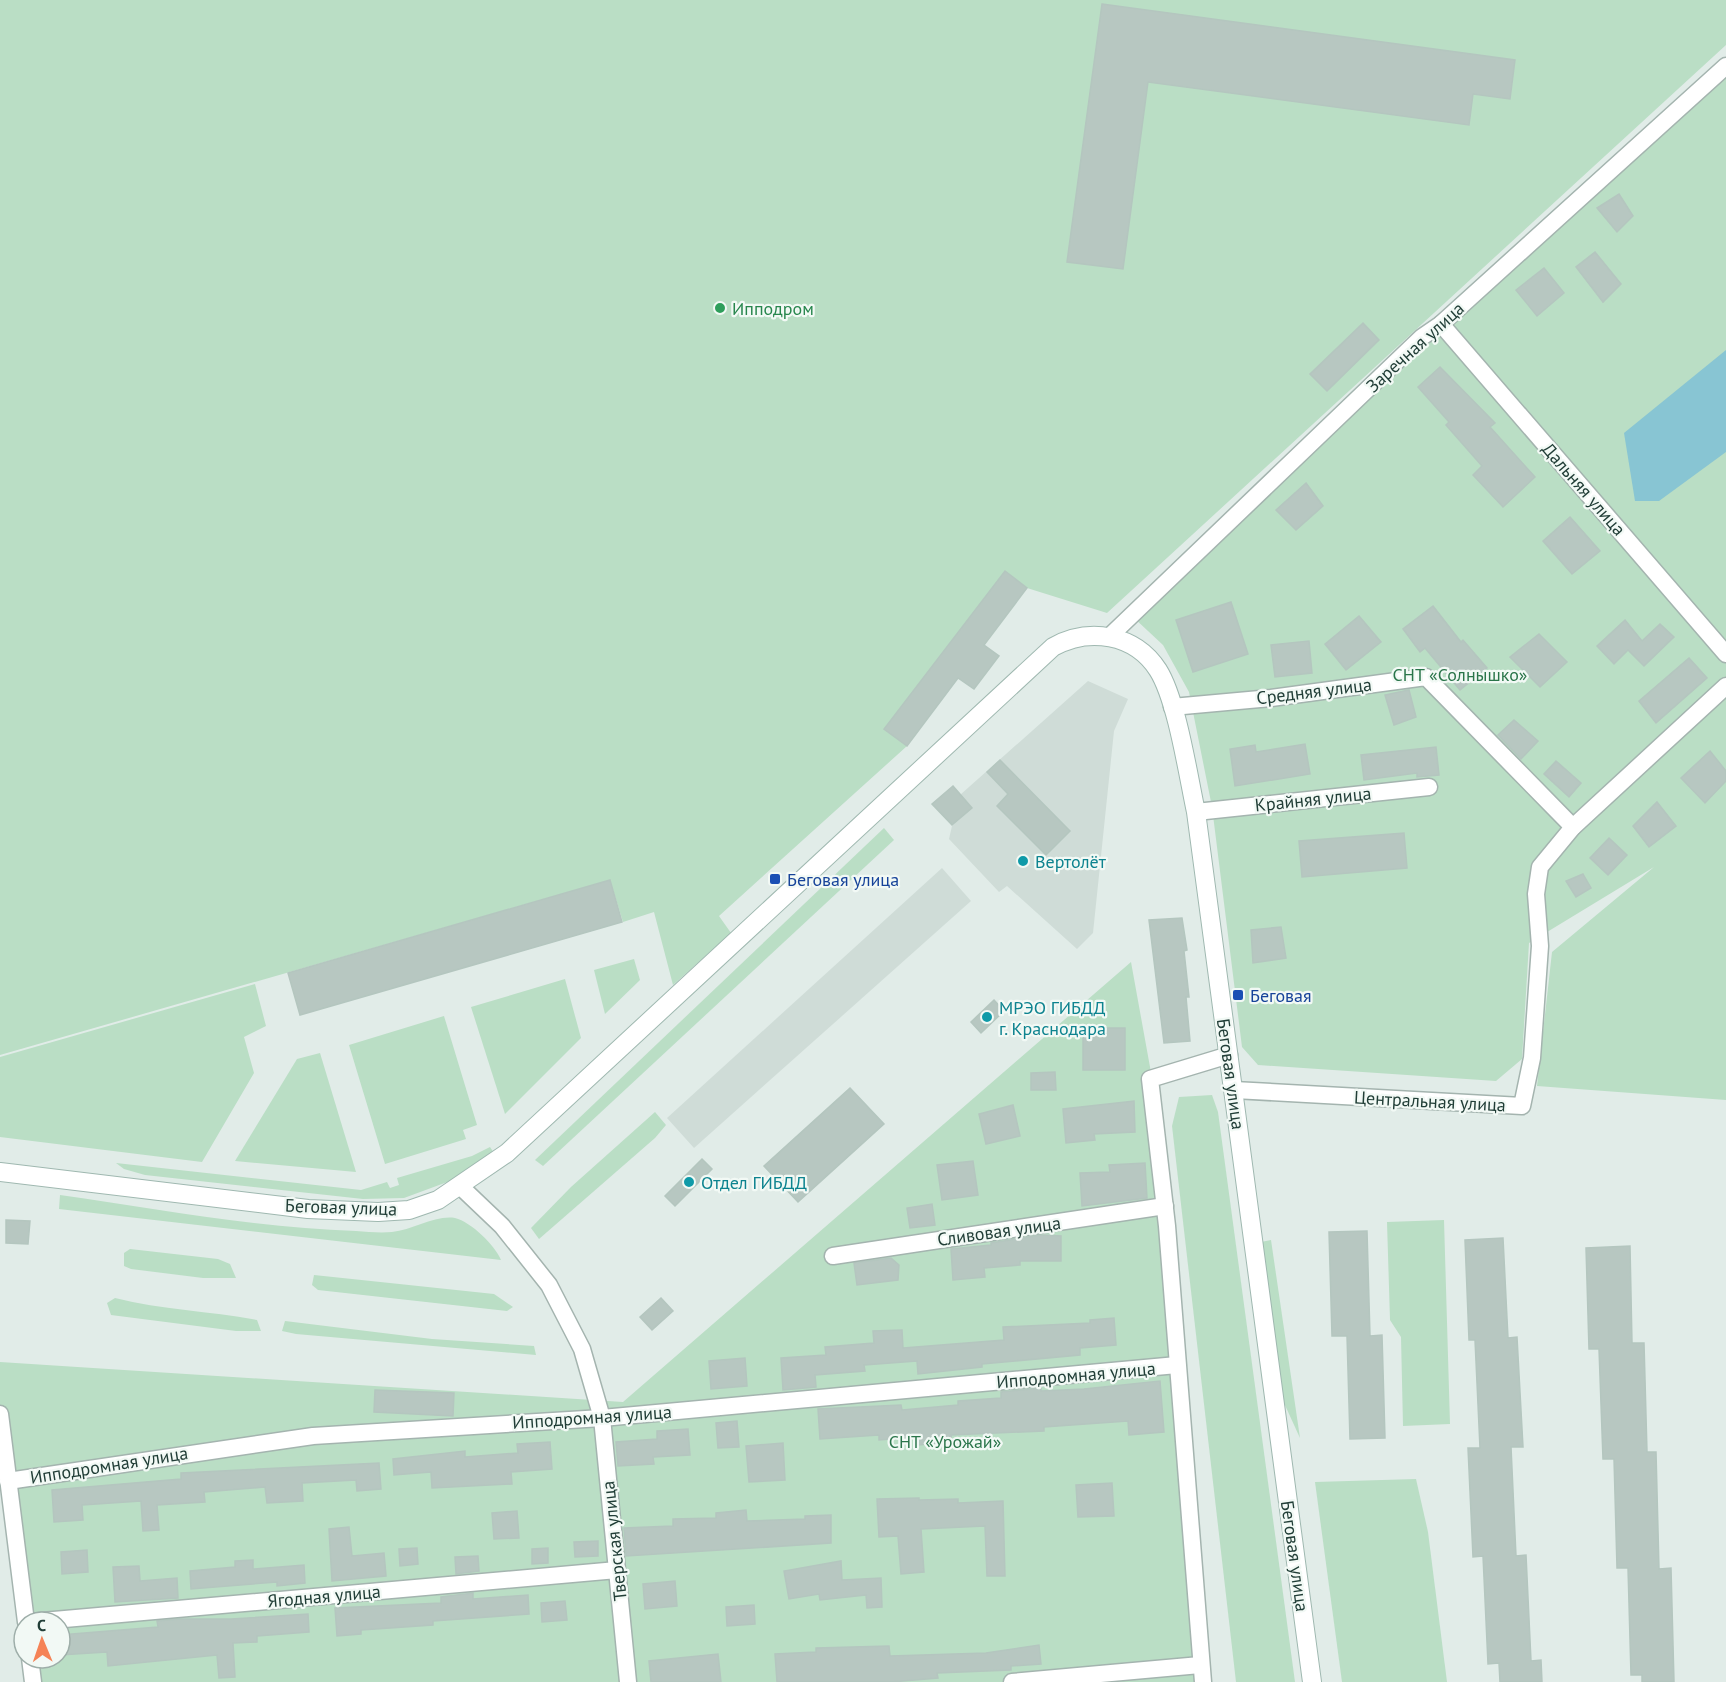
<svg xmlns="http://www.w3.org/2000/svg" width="1726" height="1682" font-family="'PT Sans',sans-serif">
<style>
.built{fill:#cfdcd7}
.green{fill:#badec5;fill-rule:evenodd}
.water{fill:#88c5d3}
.building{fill:#b7c7c1;stroke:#b4c6bf;stroke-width:1.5}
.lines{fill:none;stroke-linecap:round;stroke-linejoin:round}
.street-casing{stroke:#a4b4af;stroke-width:19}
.secondary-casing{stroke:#9fb8b0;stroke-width:20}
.street{stroke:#fff;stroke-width:16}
.secondary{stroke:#fff;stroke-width:18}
.leisure-dot{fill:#2e9e5b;stroke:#f2f9f5;stroke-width:2}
.culture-dot{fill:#0f9aa8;stroke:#f2f9f5;stroke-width:2}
.transit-dot{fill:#1a4fb4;stroke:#f2f9f5;stroke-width:2}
.labels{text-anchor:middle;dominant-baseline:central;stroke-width:4.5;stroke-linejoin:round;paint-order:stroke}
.leisure-label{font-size:18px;fill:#27864d;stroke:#f2f9f5;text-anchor:start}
.street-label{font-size:18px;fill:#213e37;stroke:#f2f9f5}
.park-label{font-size:18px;fill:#2a754a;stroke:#f2f9f5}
.culture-label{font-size:18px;fill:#0d838f;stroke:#f2f9f5;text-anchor:start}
.transit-label{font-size:18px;fill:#164399;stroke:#f2f9f5;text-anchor:start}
</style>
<rect width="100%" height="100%" fill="#e1ece8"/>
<g class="built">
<polygon points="1088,681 1128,699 1114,731 1093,933 1077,949 1007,886 999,892 949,839 952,826 972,808 960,795"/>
<polygon points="942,868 971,901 694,1148 667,1118"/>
</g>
<g class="green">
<polygon points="0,0 1726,0 1726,45 1107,613 1027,588 885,729 907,746 719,916 731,933 673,985 654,912 623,922 610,880 0,1055"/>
<polygon points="1726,66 1726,1100 1537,1086 1552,952 1654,867 1529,943 1522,1059 1496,1081 1258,1065 1242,1047 1212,807 1189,692 1163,645 1133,617"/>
<polygon points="884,828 894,840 543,1166 535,1160"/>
<polygon points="634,959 640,980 605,1014 594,970"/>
<path d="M1131,962L1152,1078L1211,1682H25L0,1458V1362L623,1402ZM24,1622H60V1658H24Z"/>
<polygon points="565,979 581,1038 505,1114 471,1007"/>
<polygon points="255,984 266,1026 244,1037 254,1073 202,1162 0,1137 0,1057"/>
<polygon points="444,1016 477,1125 463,1130 466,1139 385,1164 349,1045"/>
<polygon points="320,1053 356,1172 235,1161 297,1059"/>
<polygon points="1212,1095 1218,1112 1295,1682 1236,1682 1172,1126 1179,1097"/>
<polygon points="655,1112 666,1125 655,1138 539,1239 531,1228 571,1187"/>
<polygon points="490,1147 494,1153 450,1181 404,1198 363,1199 145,1175 124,1169 116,1163 361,1190 387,1182 390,1188 399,1185 397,1178 472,1156"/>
<path d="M60,1195C158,1209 257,1228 356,1231C368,1232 381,1233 392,1232C413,1230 435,1215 455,1218C471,1222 495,1245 501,1260L59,1209Z"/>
<polygon points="1444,1220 1450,1424 1403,1426 1401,1337 1390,1320 1387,1222"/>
<polygon points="1271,1240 1300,1438 1284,1403 1261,1242"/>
<polygon points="130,1249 218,1259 230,1264 236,1278 203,1278 131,1269 124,1266 124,1253"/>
<polygon points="314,1275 494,1294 513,1307 507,1311 318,1290 312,1285"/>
<path d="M115,1298C162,1310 210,1311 257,1320L261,1331H236L111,1315L107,1303Z"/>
<polygon points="285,1321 432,1339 534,1346 536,1355 296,1334 282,1331"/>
<polygon points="1416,1479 1428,1532 1447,1682 1342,1682 1315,1482"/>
</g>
<polygon class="water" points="1726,350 1726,452 1659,501 1635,501 1624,433"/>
<g class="building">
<polygon points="1102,4 1515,60 1510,99 1473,94 1469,125 1148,82 1123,269 1067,262"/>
<polygon points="1619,194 1633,216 1617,232 1597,208"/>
<polygon points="1595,252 1621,284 1603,302 1576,267"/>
<polygon points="1544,268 1564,293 1537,316 1516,290"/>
<polygon points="1363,323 1379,340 1327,391 1310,374"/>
<polygon points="1440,367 1495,423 1490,427 1535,477 1503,507 1473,475 1482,466 1446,425 1449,422 1418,387"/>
<polygon points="1306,483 1323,506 1296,530 1276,510"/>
<polygon points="1570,517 1600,551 1572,574 1543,541"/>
<polygon points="1005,571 1027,588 984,645 999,656 974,689 958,678 907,746 884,729"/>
<polygon points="1231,602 1248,654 1193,672 1176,620"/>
<polygon points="1433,606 1461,642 1463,640 1487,668 1460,690 1425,648 1420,652 1403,629"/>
<polygon points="1359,616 1381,642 1346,670 1325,644"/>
<polygon points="1625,620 1642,641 1660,624 1674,637 1644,666 1628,650 1614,664 1597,646"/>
<polygon points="1539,634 1567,662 1540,687 1510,657"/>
<polygon points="1309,641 1312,673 1275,677 1271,645"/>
<polygon points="1689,658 1707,678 1656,723 1639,701"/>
<polygon points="1409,690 1416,717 1394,725 1385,695"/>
<polygon points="1514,720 1538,741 1521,759 1498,735"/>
<polygon points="1305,744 1310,774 1235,786 1230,749 1255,745 1256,752"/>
<polygon points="1436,747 1439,775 1417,777 1417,773 1364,780 1361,755"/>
<polygon points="1710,751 1726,771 1726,781 1705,803 1681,778"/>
<polygon points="1000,760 1070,831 1046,855 997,806 1008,794 987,772"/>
<polygon points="1556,761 1581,783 1569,797 1544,774"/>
<polygon points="953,786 972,808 952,825 932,804"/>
<polygon points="1657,802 1676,826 1649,847 1633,826"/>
<polygon points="1404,833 1407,868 1302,877 1299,841"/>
<polygon points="1609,838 1627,855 1608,875 1590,858"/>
<polygon points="1583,874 1591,888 1576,897 1566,881"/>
<polygon points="610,880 622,922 300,1015 288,973"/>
<polygon points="1182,918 1187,950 1184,951 1189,997 1186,997 1190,1041 1164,1043 1149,920"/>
<polygon points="1281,927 1286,958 1253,963 1251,930"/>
<polygon points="994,1000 1004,1011 981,1033 971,1022"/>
<rect x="1083" y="1028" width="42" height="42"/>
<polygon points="1055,1072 1056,1090 1031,1090 1031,1073"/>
<polygon points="850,1088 884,1124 798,1202 764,1166"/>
<polygon points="1134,1101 1135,1132 1094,1134 1095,1140 1066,1143 1063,1109"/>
<polygon points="1013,1105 1020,1136 986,1144 979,1114"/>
<polygon points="702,1159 712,1169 675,1206 665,1196"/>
<polygon points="973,1161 978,1195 942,1200 937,1165"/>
<polygon points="1145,1163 1147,1198 1082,1206 1080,1173 1110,1172 1109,1165"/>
<polygon points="932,1204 935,1225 910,1228 907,1208"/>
<polygon points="6,1220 30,1221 28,1244 6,1243"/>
<polygon points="1367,1231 1370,1336 1382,1335 1385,1438 1350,1439 1347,1336 1332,1336 1329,1232"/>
<polygon points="1041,1235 1061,1236 1061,1261 1020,1261 1020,1265 984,1268 985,1277 953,1280 951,1249 991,1245 991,1243"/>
<polygon points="1503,1238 1508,1338 1517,1337 1523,1447 1511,1447 1516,1556 1526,1555 1531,1661 1541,1660 1542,1682 1500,1682 1499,1663 1488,1664 1483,1556 1473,1557 1468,1448 1480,1448 1475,1340 1469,1340 1465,1240"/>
<polygon points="1630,1246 1632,1343 1644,1343 1647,1452 1656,1452 1659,1569 1671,1568 1674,1682 1642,1682 1642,1675 1631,1675 1628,1568 1617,1568 1614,1459 1603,1459 1599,1349 1589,1349 1586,1248"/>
<polygon points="891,1258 899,1265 898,1280 857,1285 854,1263"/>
<polygon points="661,1298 673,1311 652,1330 640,1317"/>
<polygon points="1114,1318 1116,1345 1080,1348 1080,1355 982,1364 982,1367 918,1374 917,1361 864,1365 865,1371 815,1375 816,1387 783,1390 781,1358 826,1355 825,1347 874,1343 873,1331 902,1330 903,1348 1004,1340 1003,1327 1090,1323 1090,1320"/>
<polygon points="745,1358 747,1386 711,1389 709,1361"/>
<polygon points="1160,1381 1164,1432 1129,1435 1128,1421 1044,1427 1044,1431 951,1435 952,1442 918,1445 917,1437 879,1440 879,1435 820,1439 818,1409 901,1405 902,1410 958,1405 958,1401 1001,1398 1001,1392 1041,1388 1041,1391 1084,1389"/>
<polygon points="375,1390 454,1393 453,1416 374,1412"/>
<polygon points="737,1421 739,1447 718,1448 716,1423"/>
<polygon points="688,1429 690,1455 653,1457 654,1464 618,1466 616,1442 657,1439 657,1431"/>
<polygon points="550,1442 552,1469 511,1472 512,1484 432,1488 431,1472 394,1475 393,1459 465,1451 465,1457 518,1453 517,1444"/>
<polygon points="783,1443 785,1480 749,1482 746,1446"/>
<polygon points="379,1463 381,1489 357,1491 356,1480 302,1483 303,1501 267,1503 265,1487 204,1492 205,1502 157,1505 159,1530 143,1531 141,1501 82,1505 83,1520 54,1522 52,1490 181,1479 181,1473"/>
<polygon points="1112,1483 1114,1516 1078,1517 1076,1485"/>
<polygon points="919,1498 919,1500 958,1499 958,1503 1003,1501 1005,1576 987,1576 985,1526 921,1529 924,1572 901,1574 898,1536 879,1537 877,1499"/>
<polygon points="746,1510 747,1521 805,1519 805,1516 831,1515 831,1543 626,1556 624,1528 673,1526 673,1519 716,1518 716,1513"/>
<polygon points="517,1511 519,1538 494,1539 492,1513"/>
<polygon points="349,1527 352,1556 384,1553 386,1576 332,1581 329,1529"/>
<polygon points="598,1541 598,1556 575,1557 574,1542"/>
<polygon points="417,1548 418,1564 400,1566 399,1549"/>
<polygon points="548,1548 548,1563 532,1564 532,1549"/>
<polygon points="87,1550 88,1572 62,1574 61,1552"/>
<polygon points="478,1556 479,1571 456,1574 455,1557"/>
<polygon points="253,1560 253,1569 304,1565 305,1583 277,1586 277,1582 191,1589 190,1571 235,1567 235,1561"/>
<polygon points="841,1561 842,1580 881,1578 882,1607 867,1608 866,1595 820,1600 819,1594 789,1599 784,1571"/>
<polygon points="139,1566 140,1581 177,1578 178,1598 115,1602 113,1567"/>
<polygon points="675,1581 677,1606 645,1609 643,1584"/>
<polygon points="473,1593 473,1599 528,1595 529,1614 433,1621 433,1625 361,1630 361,1634 337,1636 335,1608 441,1603 441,1597"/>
<polygon points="565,1601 567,1620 542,1622 541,1603"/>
<polygon points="754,1605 755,1624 727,1626 726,1607"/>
<polygon points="308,1614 309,1632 257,1636 257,1642 233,1643 235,1677 219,1678 217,1655 108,1666 107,1652 60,1655 60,1635 158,1627 157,1621 180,1619 231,1619"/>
<polygon points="1039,1645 1041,1664 1011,1666 1011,1670 937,1673 938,1678 891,1682 777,1682 775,1654 816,1652 816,1648 889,1646 890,1656 986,1653"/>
<polygon points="718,1654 721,1682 651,1682 649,1661"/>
</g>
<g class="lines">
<defs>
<g id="street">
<polyline points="1441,324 1726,654"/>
<polyline points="1111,635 1422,337 1441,324 1726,66"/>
<polyline points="1172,707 1271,698 1426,677 1573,827"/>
<polyline points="1196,812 1429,787"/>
<polyline points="1234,1090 1522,1106 1532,1058 1540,946 1536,894 1540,867 1573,827 1726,686"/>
<polyline points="461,1187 502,1226 549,1285 582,1349 602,1418 628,1682"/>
<polyline points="833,1256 1165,1206"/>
<polyline points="0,1414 26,1622"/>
<polyline points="8,1481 313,1436 602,1418 1177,1365"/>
<polyline points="31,1622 617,1570"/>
<polyline points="30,1658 33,1682"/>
<polyline points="1012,1682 1200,1665"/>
<polyline points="1203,1682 1167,1226 1150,1079 1229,1055"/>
</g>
<path id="secondary" d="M0,1172L308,1209L378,1212L409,1210L438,1200L507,1153L1053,647C1089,627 1135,634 1158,670C1177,700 1188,775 1196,812L1312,1682"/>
</defs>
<use href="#street" class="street-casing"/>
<use href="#secondary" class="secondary-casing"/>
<use href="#street" class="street"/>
<use href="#secondary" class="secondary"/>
</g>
<circle class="leisure-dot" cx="720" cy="308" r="6"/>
<g class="culture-dot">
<circle cx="1023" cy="861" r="6"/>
<circle cx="987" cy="1017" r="6"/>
<circle cx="689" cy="1182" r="6"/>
</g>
<g class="transit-dot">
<rect x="769" y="873" width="12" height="12" rx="3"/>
<rect x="1232" y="989" width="12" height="12" rx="3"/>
</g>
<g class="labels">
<g class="leisure-label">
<text x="732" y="308">Ипподром</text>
</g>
<g class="street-label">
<text transform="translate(1415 347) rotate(-42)">Заречная улица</text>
<text transform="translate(1584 489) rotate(49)">Дальняя улица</text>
<text transform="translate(1314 691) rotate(-7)">Средняя улица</text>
<text transform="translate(1313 799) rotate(-6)">Крайняя улица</text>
<text transform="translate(1231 1074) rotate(82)">Беговая улица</text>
<text transform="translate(1430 1101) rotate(3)">Центральная улица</text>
<text transform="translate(341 1207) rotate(2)">Беговая улица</text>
<text transform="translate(999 1231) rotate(-8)">Сливовая улица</text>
<text transform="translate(1076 1375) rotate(-5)">Ипподромная улица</text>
<text transform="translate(592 1417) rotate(-4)">Ипподромная улица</text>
<text transform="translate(109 1465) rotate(-9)">Ипподромная улица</text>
<text transform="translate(614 1541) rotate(-96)">Тверская улица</text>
<text transform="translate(1295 1556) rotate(82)">Беговая улица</text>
<text transform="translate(324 1596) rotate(-5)">Ягодная улица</text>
</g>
<g class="park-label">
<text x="1460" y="674">СНТ «Солнышко»</text>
<text x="945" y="1441">СНТ «Урожай»</text>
</g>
<g class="culture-label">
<text x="1035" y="861">Вертолёт</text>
<text x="999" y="1007">МРЭО ГИБДД<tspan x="999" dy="21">г. Краснодара</tspan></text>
<text x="701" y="1182">Отдел ГИБДД</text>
</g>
<g class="transit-label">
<text x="787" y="879">Беговая улица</text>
<text x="1250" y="995">Беговая</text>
</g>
</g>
<g transform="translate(42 1640) rotate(358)"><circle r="28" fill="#f2f9f5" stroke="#9eaea9" stroke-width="1.5"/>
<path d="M0-4.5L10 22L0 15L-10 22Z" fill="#f58356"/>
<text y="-9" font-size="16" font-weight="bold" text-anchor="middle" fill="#213e37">С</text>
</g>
</svg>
